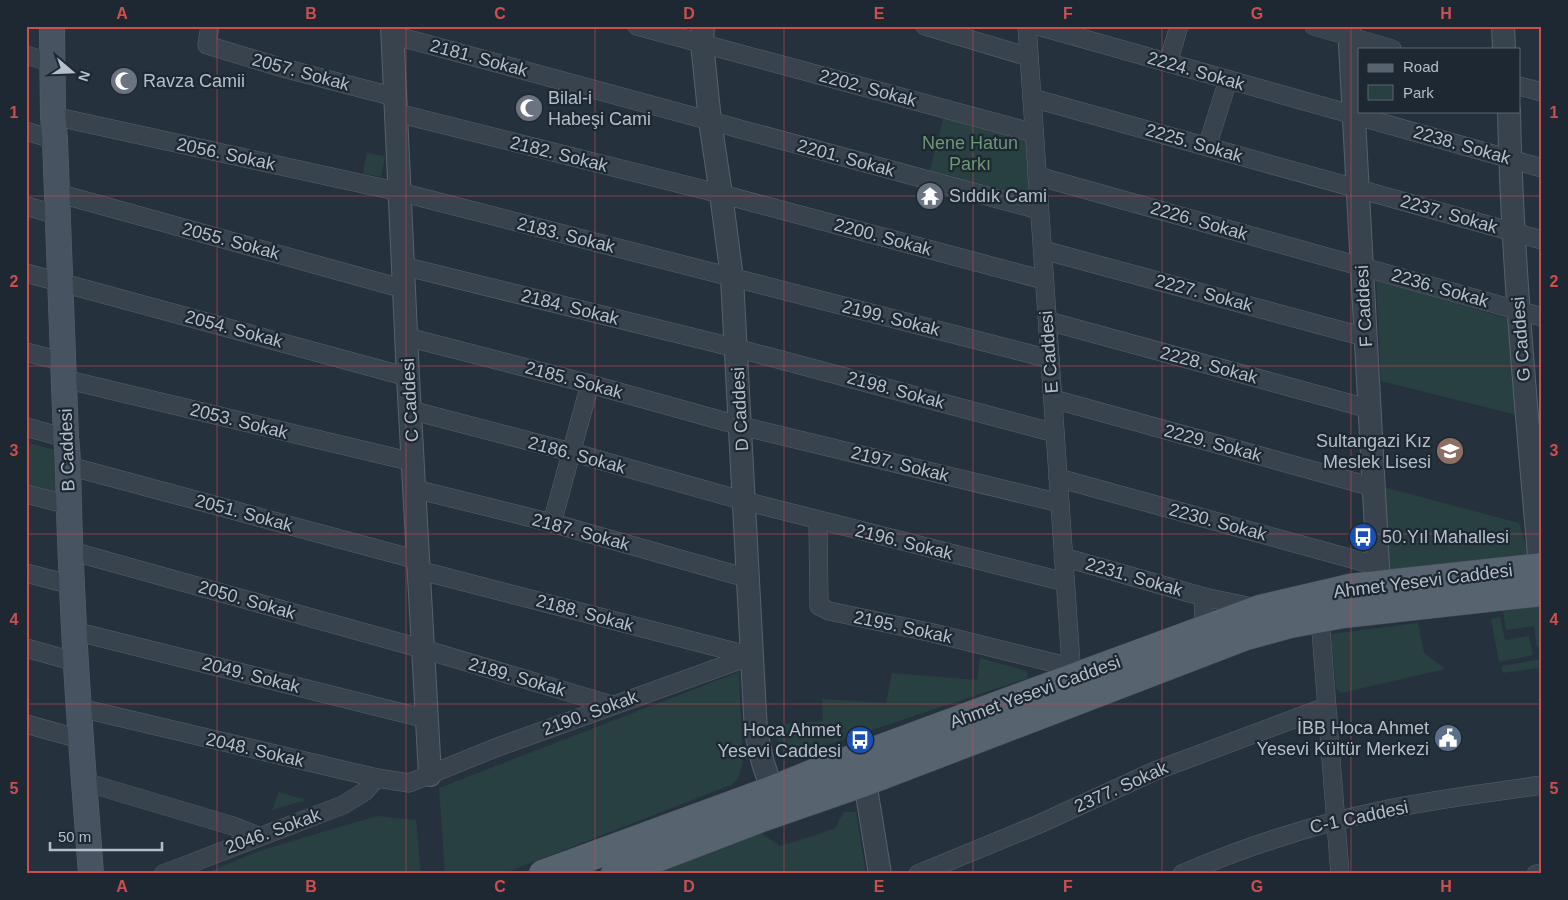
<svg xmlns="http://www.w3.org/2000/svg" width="1568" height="900" font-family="Arial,sans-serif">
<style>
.green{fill:#284040}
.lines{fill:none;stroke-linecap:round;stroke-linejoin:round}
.minor-casing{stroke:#57616c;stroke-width:19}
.tertiary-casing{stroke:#57616c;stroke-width:24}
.secondary-casing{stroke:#57616c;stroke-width:26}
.primary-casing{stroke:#454f5a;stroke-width:29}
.minor{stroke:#39434e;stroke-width:18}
.tertiary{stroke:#39434e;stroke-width:22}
.secondary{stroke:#475360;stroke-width:25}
.primary{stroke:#57636e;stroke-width:28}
.grid{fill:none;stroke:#ce4e50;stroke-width:1;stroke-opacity:0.55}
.labels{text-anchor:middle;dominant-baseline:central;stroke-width:4.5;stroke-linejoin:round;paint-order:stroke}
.street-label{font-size:18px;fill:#b5bec9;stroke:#1e2833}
.poi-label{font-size:18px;fill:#b5bec9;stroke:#1e2833;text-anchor:start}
.park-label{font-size:18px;fill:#6d9874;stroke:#1e2833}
.neatline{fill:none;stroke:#ce4e50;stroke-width:2}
.grid-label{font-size:16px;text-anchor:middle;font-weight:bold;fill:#ce4e50}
</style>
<rect width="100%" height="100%" fill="#25323e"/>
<g class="green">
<polygon points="944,116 1027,138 1033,200 929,173"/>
<polygon points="367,153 385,156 381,177 363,173"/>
<polygon points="1376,279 1508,319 1517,415 1381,381"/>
<polygon points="26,442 62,452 65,500 26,490"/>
<polygon points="1383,487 1519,523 1529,556 1391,576"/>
<polygon points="1542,605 1542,646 1537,647 1534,626 1506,630 1503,611"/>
<polygon points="1500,617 1505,640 1529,636 1533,655 1499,662 1491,619"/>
<polygon points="1418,623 1424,653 1445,669 1341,693 1336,688 1331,634"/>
<polygon points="980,658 1027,671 1028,678 788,758 769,725 823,721 822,699 886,703 892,673 977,680"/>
<polygon points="1542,659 1542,667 1503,673 1501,666"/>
<polygon points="739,672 743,762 738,779 731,785 502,874 445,874 439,788"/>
<polygon points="279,792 306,800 272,810"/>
<polygon points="844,812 856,812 866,874 653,874 761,833 780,846 816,835 835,828"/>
<polygon points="377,816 416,820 421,874 203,874 262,850"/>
</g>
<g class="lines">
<defs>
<g id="minor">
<polyline points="210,26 207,45 283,68 395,97"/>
<polyline points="637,26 1034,133"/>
<polyline points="925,26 1029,57"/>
<polyline points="1027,26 1072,678"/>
<polyline points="1038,26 1542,168"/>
<polyline points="1314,26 1392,49"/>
<polyline points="393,35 1039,210"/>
<polyline points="26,55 53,63"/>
<polyline points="1168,63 1179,26"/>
<polyline points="1519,86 1542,92"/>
<polyline points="1032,98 1542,240"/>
<polyline points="397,113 721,194 1044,280"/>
<polyline points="53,116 400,192 1050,359"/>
<polyline points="26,131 55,140"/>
<polyline points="1207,147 1228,80"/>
<polyline points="1037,176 1542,317"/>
<polyline points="57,193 404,289"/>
<polyline points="26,206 58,215"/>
<polyline points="1043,250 1365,337"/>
<polyline points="403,266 736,348 1055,433"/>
<polyline points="26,273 408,377"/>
<polyline points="1048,321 1370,409"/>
<polyline points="407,337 590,384 741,426 1060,503"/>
<polyline points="26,352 64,362"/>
<polyline points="64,379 413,462"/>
<polyline points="1053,399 1373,487"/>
<polyline points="410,410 571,452 744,501 1065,582"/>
<polyline points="26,427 66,438"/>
<polyline points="69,466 418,560"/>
<polyline points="1058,478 1378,566"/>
<polyline points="415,489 552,523 747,578"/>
<polyline points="26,494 69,505"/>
<polyline points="818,521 819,606 829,611 933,633 1071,667"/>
<polyline points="552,523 590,384"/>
<polyline points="71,551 423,649 612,705"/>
<polyline points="1063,557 1204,597"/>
<polyline points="418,570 751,656"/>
<polyline points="26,573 72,585"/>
<polyline points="1320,618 1340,874"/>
<polyline points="1203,630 1204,597 1257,608"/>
<polyline points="74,631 427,719"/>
<polyline points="26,648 76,662"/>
<polyline points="80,708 377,778 409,783 495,748 751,656"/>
<polyline points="26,724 80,739"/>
<polyline points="85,782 233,826 258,836"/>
<polyline points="163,874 343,805 364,792 377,778"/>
<polyline points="918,874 1037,825 1155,771 1326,707"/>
<path d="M1182,874C1247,846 1315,824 1384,810C1436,799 1489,793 1542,785"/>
<polyline points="1536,874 1542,873"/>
</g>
<g id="tertiary">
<polyline points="392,26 408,377 430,775"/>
<polyline points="703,26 702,43 710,121 721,194 732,278 756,732 763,763 772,790"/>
<polyline points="1349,26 1379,585"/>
<polyline points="1503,26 1504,49"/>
<path d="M1509,111C1512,263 1527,415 1540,567"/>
<polyline points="865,782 880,874"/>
</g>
<path id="secondary" d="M52,26L53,116L55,140L66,438C69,461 68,484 69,507C70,547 72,587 74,628C78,710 85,792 91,874"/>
<g id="primary">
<polyline points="543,874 772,790 814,773 1260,609 1350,588 1542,567"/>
<polyline points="615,874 764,817 865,782 1246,636 1290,624 1343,614 1542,592"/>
</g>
</defs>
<use href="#minor" class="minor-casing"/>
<use href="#tertiary" class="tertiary-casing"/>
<use href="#secondary" class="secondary-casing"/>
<use href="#primary" class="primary-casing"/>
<use href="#minor" class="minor"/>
<use href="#tertiary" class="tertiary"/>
<use href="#secondary" class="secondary"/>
<use href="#primary" class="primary"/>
</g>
<path class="grid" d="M217,26V874M406,26V874M595,26V874M784,26V874M973,26V874M1162,26V874M1351,26V874M26,196H1542M26,366H1542M26,534H1542M26,704H1542"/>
<defs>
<symbol id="mosque-disc" viewBox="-11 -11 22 22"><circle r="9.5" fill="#6b7280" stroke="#1e2833"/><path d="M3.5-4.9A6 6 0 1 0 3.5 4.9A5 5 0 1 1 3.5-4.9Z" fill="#fff"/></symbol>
<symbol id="temple-disc" viewBox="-11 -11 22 22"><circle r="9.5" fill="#6b7280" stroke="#1e2833"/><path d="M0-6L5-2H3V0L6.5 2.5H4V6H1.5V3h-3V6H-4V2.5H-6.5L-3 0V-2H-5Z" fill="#fff"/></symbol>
<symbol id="school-disc" viewBox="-11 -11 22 22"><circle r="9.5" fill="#8d6e63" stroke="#1e2833"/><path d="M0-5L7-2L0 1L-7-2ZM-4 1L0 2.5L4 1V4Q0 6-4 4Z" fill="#fff"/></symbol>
<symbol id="bus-disc" viewBox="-11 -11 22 22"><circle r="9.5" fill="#1a4fb4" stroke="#1e2833"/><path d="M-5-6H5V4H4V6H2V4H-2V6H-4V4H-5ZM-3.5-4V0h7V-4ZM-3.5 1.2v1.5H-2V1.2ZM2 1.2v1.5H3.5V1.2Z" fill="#fff"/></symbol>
<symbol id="civic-disc" viewBox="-11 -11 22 22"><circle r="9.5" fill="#5c6f8a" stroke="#1e2833"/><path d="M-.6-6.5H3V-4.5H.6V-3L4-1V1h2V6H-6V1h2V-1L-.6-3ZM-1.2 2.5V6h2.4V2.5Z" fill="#fff"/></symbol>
</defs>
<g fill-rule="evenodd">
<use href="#mosque-disc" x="108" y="65" width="32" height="32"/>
<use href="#mosque-disc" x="513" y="92" width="32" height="32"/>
<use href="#temple-disc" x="914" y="180" width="32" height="32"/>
<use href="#school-disc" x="1434" y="435" width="32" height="32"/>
<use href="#bus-disc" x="1347" y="521" width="32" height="32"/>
<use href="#civic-disc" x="1432" y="722" width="32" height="32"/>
<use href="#bus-disc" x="844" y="724" width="32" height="32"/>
</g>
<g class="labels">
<g class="street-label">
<text transform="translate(479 58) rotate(15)">2181. Sokak</text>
<text transform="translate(1196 71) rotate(16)">2224. Sokak</text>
<text transform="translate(301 72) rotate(15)">2057. Sokak</text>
<text transform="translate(868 88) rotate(15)">2202. Sokak</text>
<text transform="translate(1194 143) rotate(16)">2225. Sokak</text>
<text transform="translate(1462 145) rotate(16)">2238. Sokak</text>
<text transform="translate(226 154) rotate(12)">2056. Sokak</text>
<text transform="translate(559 154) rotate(14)">2182. Sokak</text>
<text transform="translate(846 158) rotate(15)">2201. Sokak</text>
<text transform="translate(1449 214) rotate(16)">2237. Sokak</text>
<text transform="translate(1199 221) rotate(16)">2226. Sokak</text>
<text transform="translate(566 235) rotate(14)">2183. Sokak</text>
<text transform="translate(883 237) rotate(15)">2200. Sokak</text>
<text transform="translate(231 241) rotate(15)">2055. Sokak</text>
<text transform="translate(1440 288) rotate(16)">2236. Sokak</text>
<text transform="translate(1204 293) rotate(15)">2227. Sokak</text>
<text transform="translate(1364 306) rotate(-93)">F Caddesi</text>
<text transform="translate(570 307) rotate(14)">2184. Sokak</text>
<text transform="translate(891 318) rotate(14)">2199. Sokak</text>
<text transform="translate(234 329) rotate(15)">2054. Sokak</text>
<text transform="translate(1521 339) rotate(-94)">G Caddesi</text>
<text transform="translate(1049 352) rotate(-94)">E Caddesi</text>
<text transform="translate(1209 365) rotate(15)">2228. Sokak</text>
<text transform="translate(574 380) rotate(15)">2185. Sokak</text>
<text transform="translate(896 390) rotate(15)">2198. Sokak</text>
<text transform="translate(410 400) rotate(-93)">C Caddesi</text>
<text transform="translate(740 409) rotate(-93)">D Caddesi</text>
<text transform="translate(239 421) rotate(14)">2053. Sokak</text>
<text transform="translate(1213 443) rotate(15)">2229. Sokak</text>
<text transform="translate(67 450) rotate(-92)">B Caddesi</text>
<text transform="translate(577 455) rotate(15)">2186. Sokak</text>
<text transform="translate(900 464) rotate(14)">2197. Sokak</text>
<text transform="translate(244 513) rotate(15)">2051. Sokak</text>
<text transform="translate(1218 522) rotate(15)">2230. Sokak</text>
<text transform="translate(581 532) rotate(15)">2187. Sokak</text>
<text transform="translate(904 542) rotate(14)">2196. Sokak</text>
<text transform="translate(1134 577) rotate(16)">2231. Sokak</text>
<text transform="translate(1423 581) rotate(-7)">Ahmet Yesevi Caddesi</text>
<text transform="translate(247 600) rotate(16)">2050. Sokak</text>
<text transform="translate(585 613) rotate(15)">2188. Sokak</text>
<text transform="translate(903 627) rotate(12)">2195. Sokak</text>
<text transform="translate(251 675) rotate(14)">2049. Sokak</text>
<text transform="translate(517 677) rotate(16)">2189. Sokak</text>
<text transform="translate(1035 692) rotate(-20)">Ahmet Yesevi Caddesi</text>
<text transform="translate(590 713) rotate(-20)">2190. Sokak</text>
<text transform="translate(255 750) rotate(13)">2048. Sokak</text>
<text transform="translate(1121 787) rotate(-24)">2377. Sokak</text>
<text transform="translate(1359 817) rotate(-12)">C-1 Caddesi</text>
<text transform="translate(273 831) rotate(-20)">2046. Sokak</text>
</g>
<g class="poi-label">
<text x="143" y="81">Ravza Camii</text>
<text x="548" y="98">Bilal-i<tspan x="548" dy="21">Habeşi Cami</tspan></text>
<text x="949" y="196">Sıddık Cami</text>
<text x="1431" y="441" text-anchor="end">Sultangazi Kız<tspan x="1431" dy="21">Meslek Lisesi</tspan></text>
<text x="1382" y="537">50.Yıl Mahallesi</text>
<text x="1429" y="728" text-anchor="end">İBB Hoca Ahmet<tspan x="1429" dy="21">Yesevi Kültür Merkezi</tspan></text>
<text x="841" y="730" text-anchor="end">Hoca Ahmet<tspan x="841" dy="21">Yesevi Caddesi</tspan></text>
</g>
<g class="park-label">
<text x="970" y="143">Nene Hatun<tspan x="970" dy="21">Parkı</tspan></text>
</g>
</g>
<rect width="1568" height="900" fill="none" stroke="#1e2833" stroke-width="55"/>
<rect x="1358" y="48" width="162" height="65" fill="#1e2833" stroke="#5a646f"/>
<rect x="1368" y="64" width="25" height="8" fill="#57636e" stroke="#5a646f"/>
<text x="1403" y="72" font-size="15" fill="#b5bec9">Road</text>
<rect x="1368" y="85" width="25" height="15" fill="#284040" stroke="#5a646f"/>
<text x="1403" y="98" font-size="15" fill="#b5bec9">Park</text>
<g transform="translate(72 72) rotate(109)" stroke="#1e2833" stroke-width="4" paint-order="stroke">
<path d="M0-4L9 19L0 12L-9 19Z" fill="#b5bec9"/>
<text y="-8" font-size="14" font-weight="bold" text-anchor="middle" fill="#b5bec9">N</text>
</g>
<path d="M50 842v8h112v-8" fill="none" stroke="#b5bec9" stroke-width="2.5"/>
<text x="58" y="842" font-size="15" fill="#b5bec9" stroke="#1e2833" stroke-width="4" paint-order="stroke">50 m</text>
<rect x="28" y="28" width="1512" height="844" class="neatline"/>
<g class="grid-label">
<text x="122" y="19">A</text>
<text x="311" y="19">B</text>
<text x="500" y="19">C</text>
<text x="689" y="19">D</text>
<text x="879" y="19">E</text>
<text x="1068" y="19">F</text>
<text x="1257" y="19">G</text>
<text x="1446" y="19">H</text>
<text x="14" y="118">1</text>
<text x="1554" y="118">1</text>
<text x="14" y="287">2</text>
<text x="1554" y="287">2</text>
<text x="14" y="456">3</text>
<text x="1554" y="456">3</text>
<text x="14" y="625">4</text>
<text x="1554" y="625">4</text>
<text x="14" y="794">5</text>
<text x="1554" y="794">5</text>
<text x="122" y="892">A</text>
<text x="311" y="892">B</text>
<text x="500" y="892">C</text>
<text x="689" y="892">D</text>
<text x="879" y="892">E</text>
<text x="1068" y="892">F</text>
<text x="1257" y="892">G</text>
<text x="1446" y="892">H</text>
</g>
</svg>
